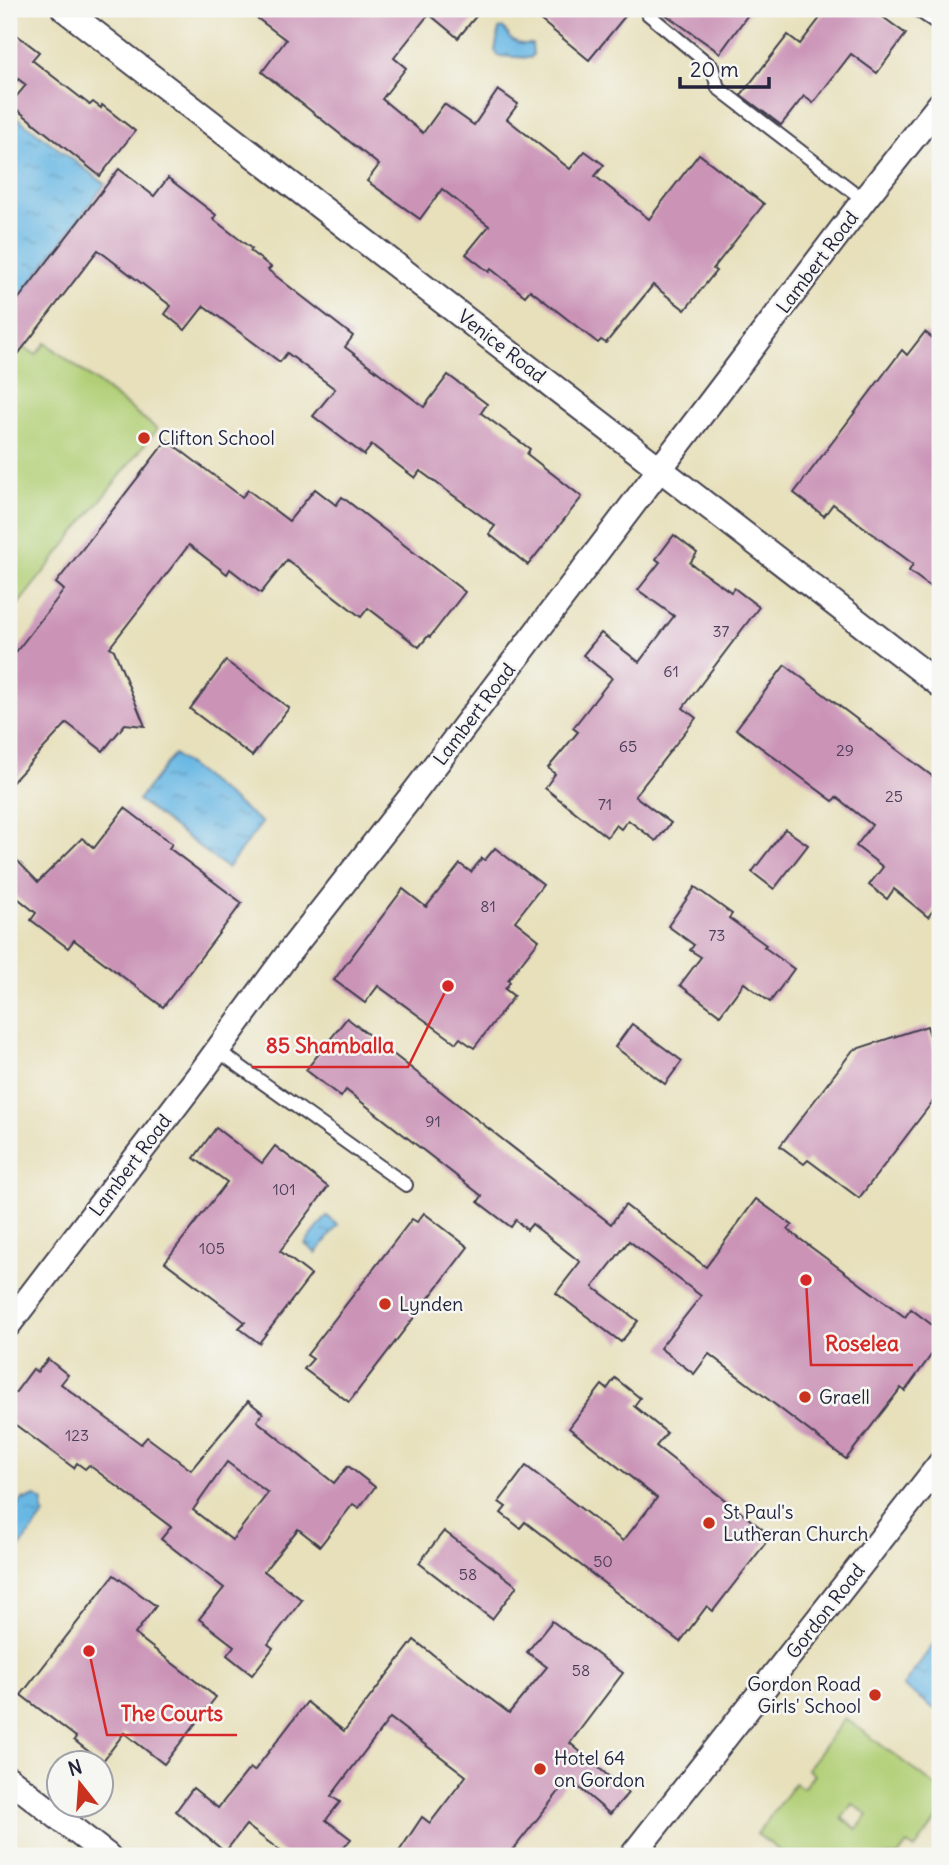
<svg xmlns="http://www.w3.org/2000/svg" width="949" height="1865" font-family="Delius,sans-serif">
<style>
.green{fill:#b1cf76;stroke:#6a7858;stroke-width:2;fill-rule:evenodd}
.water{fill:url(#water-ripples);stroke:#466d90;stroke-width:2}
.building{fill:#cb94b7;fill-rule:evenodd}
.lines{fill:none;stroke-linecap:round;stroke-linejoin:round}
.lane-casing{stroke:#403e4e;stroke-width:16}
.street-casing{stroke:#403e4e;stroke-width:28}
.lane{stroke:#fff;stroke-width:12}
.street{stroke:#fff;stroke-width:24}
.poi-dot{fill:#c8321e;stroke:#f6f6f2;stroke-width:2.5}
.labels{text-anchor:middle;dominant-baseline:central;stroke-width:5;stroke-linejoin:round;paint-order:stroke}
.number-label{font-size:16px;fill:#4c3e5a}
.street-label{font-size:19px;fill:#22223b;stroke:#f6f6f2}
.poi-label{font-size:19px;fill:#22223b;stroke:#f6f6f2;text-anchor:start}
.leader{fill:none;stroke:#d62828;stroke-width:2.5}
.callout-dot{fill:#d62828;stroke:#f6f6f2;stroke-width:2.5}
.callout-label{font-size:21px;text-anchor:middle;font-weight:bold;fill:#d62828;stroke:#f6f6f2;stroke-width:5;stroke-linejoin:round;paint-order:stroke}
</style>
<defs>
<pattern id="water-ripples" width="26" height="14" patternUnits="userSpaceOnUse" patternTransform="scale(1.75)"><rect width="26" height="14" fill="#69b8e4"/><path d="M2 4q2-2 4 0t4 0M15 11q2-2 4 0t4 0" fill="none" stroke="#5695ba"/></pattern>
</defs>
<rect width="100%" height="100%" fill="#f6f6f2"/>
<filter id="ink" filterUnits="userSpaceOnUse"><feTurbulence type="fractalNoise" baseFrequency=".0143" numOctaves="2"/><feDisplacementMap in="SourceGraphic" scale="14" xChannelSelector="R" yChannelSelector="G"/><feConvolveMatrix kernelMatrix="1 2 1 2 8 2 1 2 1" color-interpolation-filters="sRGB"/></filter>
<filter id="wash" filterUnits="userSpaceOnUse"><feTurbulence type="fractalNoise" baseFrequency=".00686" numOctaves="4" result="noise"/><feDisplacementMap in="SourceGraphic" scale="28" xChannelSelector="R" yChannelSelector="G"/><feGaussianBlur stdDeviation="1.57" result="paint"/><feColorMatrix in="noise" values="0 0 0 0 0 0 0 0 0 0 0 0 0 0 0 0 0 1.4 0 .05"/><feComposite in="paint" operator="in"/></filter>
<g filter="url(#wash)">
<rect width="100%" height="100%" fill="#e7e0bb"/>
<g class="green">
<polygon points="9,337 36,355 46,343 157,429 9,616"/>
<path d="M845,1718L940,1789V1815L915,1849L907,1844L898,1856H787L757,1834L795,1783L803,1788L814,1775L807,1769ZM853,1804L868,1815L857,1829L842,1818Z"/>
</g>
<g class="water">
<polygon points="504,28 511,39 521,44 532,44 533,55 530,58 499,56 495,51 499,29"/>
<polygon points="11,113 105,184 9,311 9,115"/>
<polygon points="174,754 262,823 227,868 138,800"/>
<polygon points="327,1216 338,1225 316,1253 305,1244"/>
<polygon points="35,1496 43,1502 42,1511 45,1514 17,1551 14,1549 9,1552 9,1518 24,1498 26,1500"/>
<polygon points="940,1635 940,1713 903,1686"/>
</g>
<g id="blocks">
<g class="building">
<polygon points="245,9 482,9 458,38 429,14 394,58 406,68 382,99 423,133 444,104 474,125 498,90 518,104 507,119 570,169 585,151 604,165 595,176 649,219 699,154 764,204 713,269 716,271 685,310 653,285 606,343 601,340 598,343 530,290 525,296 491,269 489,272 466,254 489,226 442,189 420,219 367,181 379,165 262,72 286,40"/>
<polygon points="527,9 631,9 589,60"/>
<polygon points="658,9 752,9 720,53"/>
<polygon points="827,9 872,9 906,34 877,73 851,54 813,103 804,96 781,125 741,95 788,35 800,44"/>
<polygon points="9,29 39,52 32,60 90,105 93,102 101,108 102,105 135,131 100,176 10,104 26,85 18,79 9,91"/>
<polygon points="119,169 154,196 168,178 216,215 213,219 252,249 250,251 271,267 268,270 353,336 345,347 424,407 448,375 487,404 481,413 530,449 527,454 582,497 528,565 489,534 495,526 420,471 415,478 372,445 364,455 313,416 335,389 287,353 280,362 204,306 185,330 165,314 171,306 98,250 9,366 9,311"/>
<polygon points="925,332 940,344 940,594 909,571 913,564 833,504 824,516 794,493 902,350 907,355"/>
<polygon points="167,440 242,497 248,490 289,521 315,489 336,505 342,497 465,592 430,637 428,636 419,647 368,608 361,617 287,560 261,593 230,569 227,574 189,545 110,647 114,650 145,726 125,724 103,751 67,723 9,786 9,661 64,590 56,583"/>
<polygon points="674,535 697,553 690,563 731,592 734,588 759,607 683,708 696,718 635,796 671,823 656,841 628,820 621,829 616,825 607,837 545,788 555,774 548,768 578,732 573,728 612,678 583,655 601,633 639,662 674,616 638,590 660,562 656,559"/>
<polygon points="226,661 289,708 252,756 190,709"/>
<polygon points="785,665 940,782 940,901 928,917 894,889 887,899 869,885 883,867 856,846 872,825 836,797 833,801 736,729"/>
<polygon points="125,808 172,844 169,848 242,903 163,1007 74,940 68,948 31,920 36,913 9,891 9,852 38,882 82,838 94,848"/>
<polygon points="785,829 808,845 774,889 752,872"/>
<polygon points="495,848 543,885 515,921 539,940 508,980 510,982 505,989 514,996 474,1048 460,1038 456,1043 378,986 365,1003 334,980 403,889 426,907 460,864 471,872 482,858 485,860"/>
<polygon points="695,887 732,914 729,918 766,945 764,947 794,969 770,1002 744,983 720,1015 680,985 701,957 690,950 694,945 668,926"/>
<polygon points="347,1018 611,1224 625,1205 706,1267 756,1199 792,1225 788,1230 905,1317 911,1309 940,1331 940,1343 905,1391 901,1388 846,1459 709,1354 694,1374 660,1348 701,1296 629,1241 593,1287 638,1321 621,1342 556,1293 580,1262 532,1224 527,1230 516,1220 511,1227 478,1202 482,1196 346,1090 341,1097 306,1070"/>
<polygon points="632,1024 682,1061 665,1084 615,1047"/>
<polygon points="927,1026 940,1068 940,1092 859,1198 808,1160 804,1164 780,1146 853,1050"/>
<polygon points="216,1128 262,1163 275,1146 328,1187 280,1251 311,1275 259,1343 239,1328 245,1322 165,1262 227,1182 194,1158"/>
<polygon points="424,1213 468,1247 349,1402 304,1369 313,1359 307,1355 412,1219 417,1222"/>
<path d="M48,1359L68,1375L61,1384L141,1444L147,1437L191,1470L248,1401L263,1413L257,1421L334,1483L348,1466L375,1487L359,1508L353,1504L320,1546L298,1529L264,1571L302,1600L268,1644L273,1648L252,1675L227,1655L234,1646L199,1619L224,1588L161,1539L171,1527L89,1465L85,1469L77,1463L74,1468L9,1420V1401L33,1369L37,1372ZM227,1462L268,1493L232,1540L193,1510Z"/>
<polygon points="615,1378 640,1398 634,1406 667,1433 656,1446 771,1536 713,1611 707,1606 680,1642 525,1522 520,1528 501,1513 506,1507 499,1502 526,1466 623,1541 657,1498 569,1428 602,1385 607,1389"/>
<polygon points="444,1531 517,1586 492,1619 419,1563"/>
<polygon points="114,1575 156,1606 135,1634 216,1697 164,1764 124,1733 102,1762 74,1740 76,1737 21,1695"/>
<polygon points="552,1621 623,1673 570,1743 628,1793 610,1814 569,1779 508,1856 396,1856 422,1817 430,1823 466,1776 390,1718 331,1796 340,1802 326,1820 351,1839 337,1856 287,1856 246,1825 225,1852 176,1811 193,1788 218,1808 250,1768 254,1771 307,1702 344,1731 414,1640 509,1713 547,1667 527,1652"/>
</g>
</g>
</g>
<g filter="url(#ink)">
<use href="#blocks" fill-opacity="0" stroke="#403e4e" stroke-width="2"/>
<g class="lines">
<defs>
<g id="lane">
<polyline points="916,9 940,25"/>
<polyline points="648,14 712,67 718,88 864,200"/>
<polyline points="217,1050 406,1185"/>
</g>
<g id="street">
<polyline points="64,9 940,685"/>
<polyline points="9,1324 200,1074 290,951 414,793 864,200 940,104"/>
<polyline points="9,1779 108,1856"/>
<polyline points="632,1856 940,1464"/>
</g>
</defs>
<use href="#lane" class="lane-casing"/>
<use href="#street" class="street-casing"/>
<use href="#lane" class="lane"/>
<use href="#street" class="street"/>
</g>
</g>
<g class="poi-dot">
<circle cx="144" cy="438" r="7"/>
<circle cx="385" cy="1304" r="7"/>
<circle cx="805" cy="1397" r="7"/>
<circle cx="709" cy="1523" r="7"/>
<circle cx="875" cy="1695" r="7"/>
<circle cx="540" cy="1769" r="7"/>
</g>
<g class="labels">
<g class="number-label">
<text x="721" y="631">37</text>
<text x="671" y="671">61</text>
<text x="628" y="746">65</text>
<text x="845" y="750">29</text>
<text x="894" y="796">25</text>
<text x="605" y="804">71</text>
<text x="488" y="906">81</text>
<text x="717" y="935">73</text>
<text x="433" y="1121">91</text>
<text x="284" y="1189">101</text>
<text x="212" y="1248">105</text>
<text x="77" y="1435">123</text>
<text x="603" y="1561">50</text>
<text x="468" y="1574">58</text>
<text x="581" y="1670">58</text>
</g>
<g class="street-label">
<text transform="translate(817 262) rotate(-53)">Lambert Road</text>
<text transform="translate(502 346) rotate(38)">Venice Road</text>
<text transform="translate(474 714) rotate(-53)">Lambert Road</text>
<text transform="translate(130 1165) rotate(-53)">Lambert Road</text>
<text transform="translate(825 1611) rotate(-52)">Gordon Road</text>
</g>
<g class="poi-label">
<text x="158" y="438">Clifton School</text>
<text x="399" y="1304">Lynden</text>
<text x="819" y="1397">Graell</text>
<text x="723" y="1512">St Paul's<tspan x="723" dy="22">Lutheran Church</tspan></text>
<text x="861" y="1684" text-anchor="end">Gordon Road<tspan x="861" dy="22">Girls' School</tspan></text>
<text x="554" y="1758">Hotel 64<tspan x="554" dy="22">on Gordon</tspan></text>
</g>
</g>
<path class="leader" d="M448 986L408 1067H252M806 1280L811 1365H913M89 1651L107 1735H237"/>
<g class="callout-dot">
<circle cx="448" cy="986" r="7"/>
<circle cx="806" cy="1280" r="7"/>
<circle cx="89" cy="1651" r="7"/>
</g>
<g class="callout-label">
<text x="330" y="1053">85 Shamballa</text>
<text x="862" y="1351">Roselea</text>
<text x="172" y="1721">The Courts</text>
</g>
<rect width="949" height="1865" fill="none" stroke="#f6f6f2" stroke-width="35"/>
<g transform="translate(80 1784) rotate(343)"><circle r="33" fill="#f6f6f2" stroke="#a1a1a9" stroke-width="2"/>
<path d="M0-5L12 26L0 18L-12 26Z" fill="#c8321e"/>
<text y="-10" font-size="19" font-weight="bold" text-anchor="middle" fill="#22223b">N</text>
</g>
<path d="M680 77v10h89v-10" fill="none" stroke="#22223b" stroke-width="3.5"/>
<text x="690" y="77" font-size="21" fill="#22223b" stroke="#f6f6f2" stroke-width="5" paint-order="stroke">20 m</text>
</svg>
